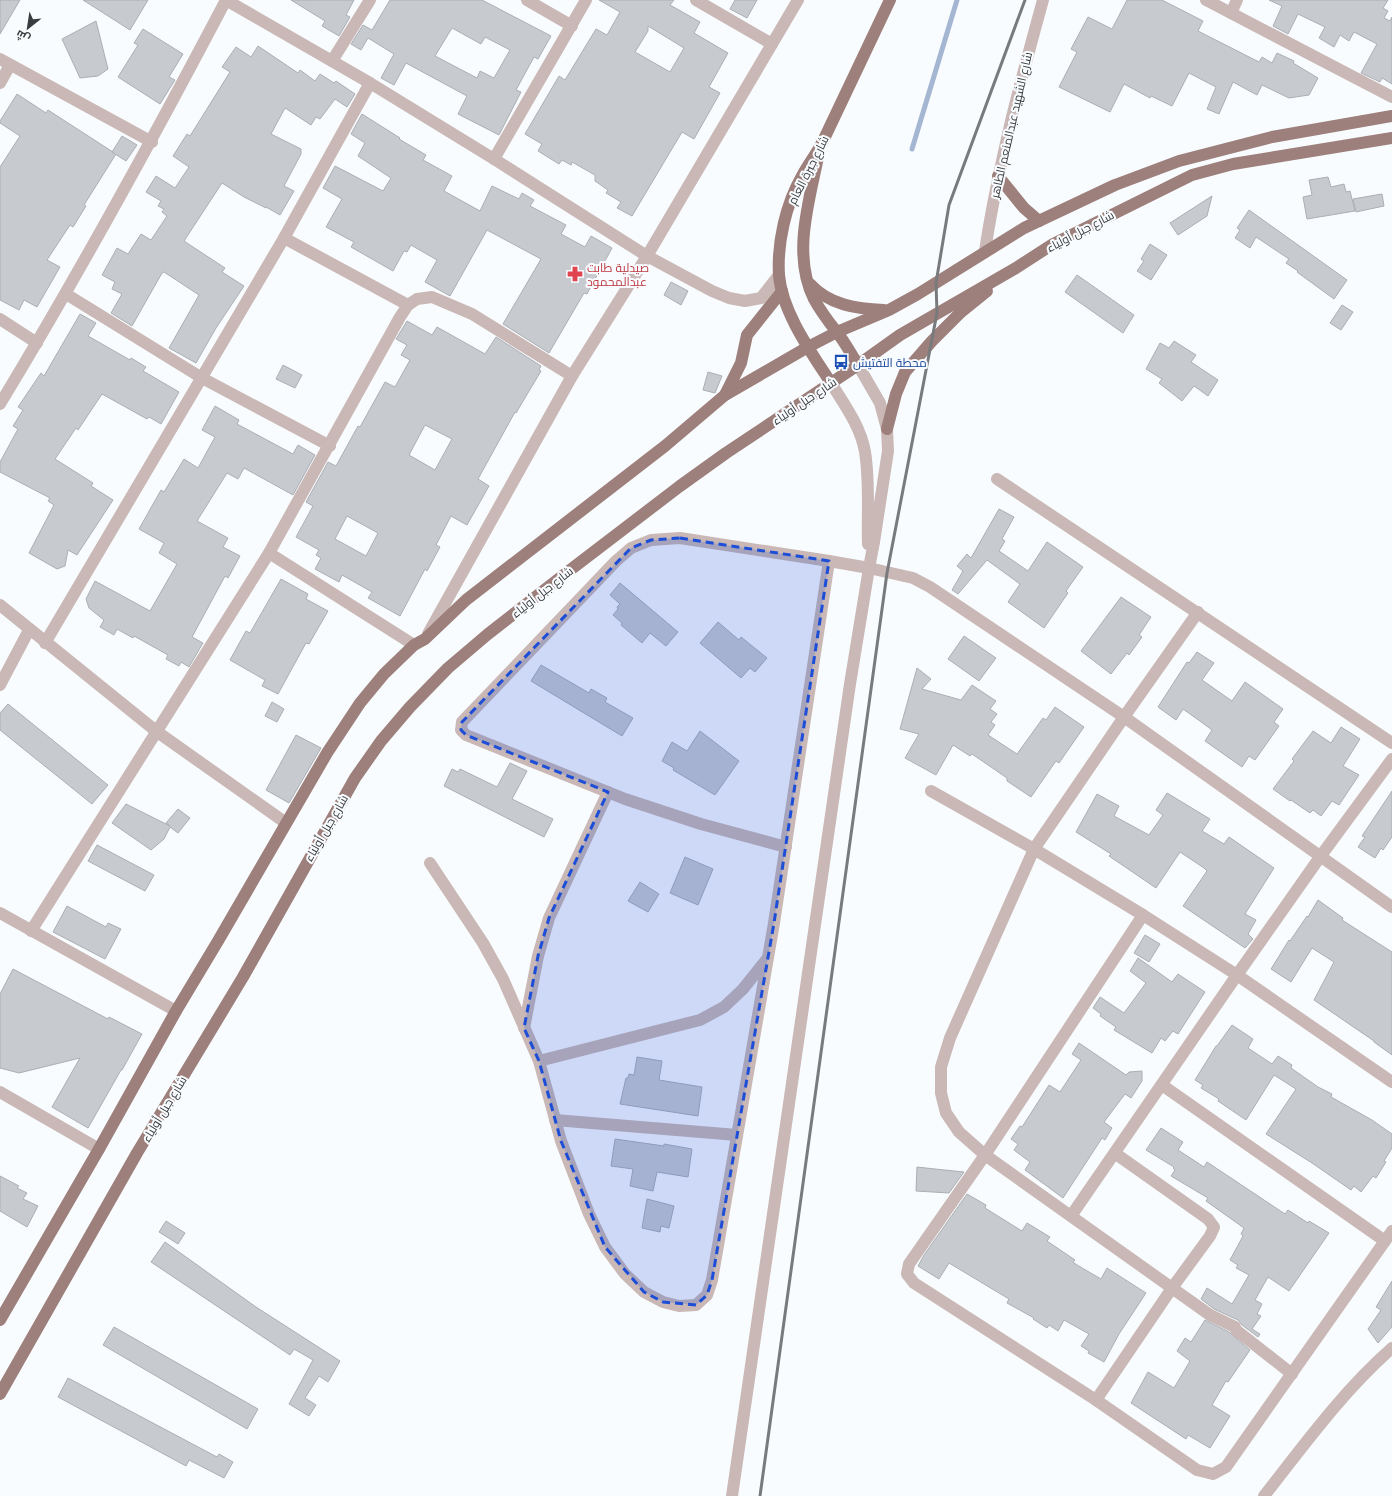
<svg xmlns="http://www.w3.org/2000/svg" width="1392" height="1496" font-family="'Golos Text',Cairo,sans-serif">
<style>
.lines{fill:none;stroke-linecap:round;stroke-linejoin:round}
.stream{stroke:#a4b6d2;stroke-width:5}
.building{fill:#c7cbd0;stroke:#abafb4;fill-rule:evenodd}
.minor{stroke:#c9b8b5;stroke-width:12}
.major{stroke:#9d7f7b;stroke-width:12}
.rail{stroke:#787a7c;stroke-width:3}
.marked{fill:#1d4ed8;fill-opacity:0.2;stroke:#1d4ed8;stroke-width:3;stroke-dasharray:8 5;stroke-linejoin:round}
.labels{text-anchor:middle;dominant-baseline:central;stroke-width:4;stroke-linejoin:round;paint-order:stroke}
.street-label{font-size:12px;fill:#3a3b3d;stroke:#f9fcff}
.health-label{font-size:12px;fill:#be3a42;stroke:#f9fcff;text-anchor:start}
.transit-label{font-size:12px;fill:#164399;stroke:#f9fcff;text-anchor:start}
</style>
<rect width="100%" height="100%" fill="#f9fcff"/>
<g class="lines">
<polyline class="stream" points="912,149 957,0"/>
</g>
<g class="building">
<polygon points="0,0 20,0 0,34"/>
<polygon points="83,0 148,0 130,30"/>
<polygon points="291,0 354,0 346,15 350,17 339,36 322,26 325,21"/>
<path d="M390,0H482L551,36L538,59L534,57L516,90L521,92L499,135L458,114L467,96L406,63L394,85L381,78L394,54L368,38L361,50L351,44L363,25L372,30ZM452,28L481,44L485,37L510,50L494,78L480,71L477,78L435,56Z"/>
<path d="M599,0H674L670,5L700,22L694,33L728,53L709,87L720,93L694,139L682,132L632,216L617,208L621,202L606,193L608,190L595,181V175L572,162L571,165L562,160L559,164L538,151L542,144L525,134L559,76L565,80L596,29L607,35L620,12ZM648,26L684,48L670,72L635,52L648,31Z"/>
<polygon points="735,0 757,0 747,18 730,9"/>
<polygon points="1127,0 1162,0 1203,21 1198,31 1259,62 1262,57 1272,63 1277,53 1294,61 1293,63 1318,78 1309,95 1289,98 1262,85 1257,95 1233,82 1219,114 1207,109 1216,87 1189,73 1172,106 1151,96 1150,98 1124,84 1110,112 1059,87 1077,52 1071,49 1088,17 1112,29"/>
<polygon points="1269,0 1388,0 1383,8 1388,11 1384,18 1390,21 1392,17 1392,84 1382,78 1380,82 1361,73 1377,44 1354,32 1349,41 1340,35 1334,47 1319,38 1325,27 1298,14 1288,34 1273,26 1282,6"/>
<polygon points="96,21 108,69 98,76 80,78 62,39"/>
<polygon points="143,29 183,54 169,77 175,80 160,104 118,77 138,45 134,43"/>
<polygon points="258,46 298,73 300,70 315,81 320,74 334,83 336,81 355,94 347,107 335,99 320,119 316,117 311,125 285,108 271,134 301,149 301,154 284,186 294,191 280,215 266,207 266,208 244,197 222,183 184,241 225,268 222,272 244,286 216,328 196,363 169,348 199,295 164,272 162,273 132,326 111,313 122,294 112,289 115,282 102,275 117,248 128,254 141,234 151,240 167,216 162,212 164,209 158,206 161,201 146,192 156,176 175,188 189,167 173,156 187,134 190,136 230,72 222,67 236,47 251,57"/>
<polygon points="17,94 46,113 48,110 116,154 84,205 86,206 73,227 70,225 47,260 60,267 37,307 24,300 19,310 0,300 0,167 20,136 0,123 0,121"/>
<polygon points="362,114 400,138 399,139 426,155 423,160 452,176 444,191 480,211 492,186 519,199 522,193 534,200 530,206 566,225 561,234 585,247 591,236 612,248 587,294 584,293 549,353 503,324 541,259 487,230 450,296 425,282 437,260 411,245 407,252 404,251 393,271 351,247 354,242 326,227 342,199 323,188 335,166 383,191 391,178 358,156 365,143 351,134"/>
<polygon points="122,136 137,145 126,161 112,152"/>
<polygon points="1328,177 1331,187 1344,184 1346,192 1350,191 1355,211 1307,219 1303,197 1312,195 1309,180"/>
<polygon points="1382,194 1384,206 1356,212 1353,199"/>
<polygon points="1212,196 1207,216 1178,235 1170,223"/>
<polygon points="1249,210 1347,280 1334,299 1297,272 1298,271 1286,263 1289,259 1256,237 1250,248 1235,238 1240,230 1237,228"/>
<polygon points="1150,244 1167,255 1151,280 1137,271 1144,261 1141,259"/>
<polygon points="1077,275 1134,315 1123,333 1065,292"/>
<polygon points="671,282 688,291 681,305 664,295"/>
<polygon points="1342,305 1353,312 1341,330 1330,323"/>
<polygon points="80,314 96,323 88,336 130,360 131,358 146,367 143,371 179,392 161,424 149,417 147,419 102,394 78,430 76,428 55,459 93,483 91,486 113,500 77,555 68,550 65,566 57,569 29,553 54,505 48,501 50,498 0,472 0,462 18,429 13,426 23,410 18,407 41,373 44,376"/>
<path d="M407,321L432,335L437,327L485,354L496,337L541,366L539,370L541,371L516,413L515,412L478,479L489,486L467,525L451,516L436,545L440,547L427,571L425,569L400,616L368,598L372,592L342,575L339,582L315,569L321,558L316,555L319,550L296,537L313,506L306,502L328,462L336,466L358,426L360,427L385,382L395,387L410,360L401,355L407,345L396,339ZM425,425L452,439L435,470L409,455ZM347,516L378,533L366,556L335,539Z"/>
<polygon points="1174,341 1196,355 1191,362 1218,380 1208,396 1194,386 1182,401 1159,383 1162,379 1146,369 1160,343 1169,348"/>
<polygon points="283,365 302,375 295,388 276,379"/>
<polygon points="708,372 722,376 715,393 703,390"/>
<polygon points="215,406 239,420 237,424 293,454 298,445 315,455 293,495 244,468 238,479 227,473 197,521 228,538 223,547 240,556 228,578 225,576 192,637 203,643 189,667 181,662 179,666 166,659 168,655 134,636 133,638 117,629 114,635 100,627 104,620 89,608 86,599 95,581 150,611 177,564 159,553 164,543 139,529 161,490 164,492 184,459 198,468 215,437 202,430"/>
<polygon points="999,509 1014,517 1002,539 1005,541 999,551 1028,571 1047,542 1083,567 1066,591 1068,593 1044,628 1008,602 1020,584 987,560 958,594 952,590 963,571 957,566 967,554 971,558"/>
<polygon points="281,579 308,594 306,599 328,611 309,644 306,643 278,694 262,686 265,680 230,660 246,631 250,633"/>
<polygon points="620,583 678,632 666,646 650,633 642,643 621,625 622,623 613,615 618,609 617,607 620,604 610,595"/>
<polygon points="1121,597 1151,617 1139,635 1142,637 1129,655 1127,653 1111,674 1081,651"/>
<polygon points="718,622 739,640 741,637 767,658 755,672 750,668 741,678 700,643"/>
<polygon points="964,636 996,658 979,681 948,659"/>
<polygon points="1197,652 1214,663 1202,680 1232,701 1245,682 1283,709 1274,722 1279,726 1255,760 1249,756 1242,767 1205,741 1212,730 1204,724 1183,709 1176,720 1158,707 1187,662 1189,663"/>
<polygon points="541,665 589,693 591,689 607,698 605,702 633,718 622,736 531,681"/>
<polygon points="917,668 931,679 922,689 961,700 972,685 996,701 990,709 997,714 991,722 995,725 988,735 1017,754 1043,718 1046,720 1055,707 1084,727 1059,763 1056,761 1049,771 1031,797 1007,781 1007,778 972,754 970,756 953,745 936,775 905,758 919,734 900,729"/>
<polygon points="272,702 284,709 277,722 265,716"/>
<polygon points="8,704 108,785 92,804 0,730 0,713"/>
<polygon points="1341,727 1360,739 1343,766 1359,775 1339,805 1332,801 1321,816 1313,810 1310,813 1291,800 1290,801 1273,789 1294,761 1292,759 1313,731 1331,743"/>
<polygon points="700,731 739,761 715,795 673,770 674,768 662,761 672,742 687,751"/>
<polygon points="296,735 321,748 289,803 266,790"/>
<polygon points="510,763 527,771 512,799 553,819 544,837 444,786 452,769 458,772 460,769 497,787"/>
<polygon points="1392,791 1392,837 1383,850 1381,848 1375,858 1358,847 1365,837 1362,836"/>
<polygon points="1167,793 1210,819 1202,831 1224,844 1229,837 1274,868 1245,914 1256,920 1248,934 1253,939 1245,948 1183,906 1207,871 1204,868 1180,852 1156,888 1109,856 1111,854 1076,832 1097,794 1119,806 1114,816 1149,835 1163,815 1156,810"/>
<polygon points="126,804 170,826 166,823 178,809 190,818 178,833 170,827 164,839 151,850 112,823"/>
<polygon points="97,845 154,875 145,891 88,861"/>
<polygon points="685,857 713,869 698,905 670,893"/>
<polygon points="640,882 659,894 648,912 628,901"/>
<polygon points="1318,900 1343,918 1342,920 1392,952 1392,1055 1374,1042 1374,1041 1314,1000 1334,962 1312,948 1291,982 1271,969 1289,940 1290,941 1307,916 1308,917"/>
<polygon points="67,906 106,927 108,923 121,929 105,959 53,932"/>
<polygon points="1145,935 1160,944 1149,962 1134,953"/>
<polygon points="1138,958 1172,982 1178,974 1205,992 1178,1034 1173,1031 1165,1041 1161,1038 1152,1053 1114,1030 1116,1027 1100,1016 1101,1014 1093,1008 1100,997 1124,1013 1146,983 1130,971"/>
<polygon points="13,969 108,1019 109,1017 142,1034 122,1070 121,1070 88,1128 52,1107 80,1058 19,1073 0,1068 0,994"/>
<polygon points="1232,1025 1253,1039 1248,1048 1272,1064 1278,1056 1292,1065 1291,1068 1318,1087 1332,1094 1331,1097 1372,1120 1392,1134 1392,1148 1384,1161 1386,1162 1376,1178 1373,1176 1361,1192 1354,1186 1351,1190 1312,1163 1266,1134 1296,1089 1274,1075 1246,1120 1218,1101 1219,1099 1201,1088 1203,1085 1195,1080 1216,1046 1217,1046"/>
<polygon points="1079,1043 1126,1075 1129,1072 1142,1071 1142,1081 1131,1098 1125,1094 1104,1122 1112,1128 1105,1140 1102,1138 1063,1198 1025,1170 1030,1162 1014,1150 1018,1144 1011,1139 1020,1126 1022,1127 1049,1085 1060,1092 1081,1060 1072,1054"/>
<polygon points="637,1057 662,1061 659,1080 702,1087 698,1116 620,1104 626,1078 628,1078 629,1074 634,1075"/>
<polygon points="1161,1128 1183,1142 1178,1150 1204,1167 1207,1162 1285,1214 1288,1210 1308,1223 1309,1221 1329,1233 1289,1291 1268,1277 1255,1300 1262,1304 1257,1314 1261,1316 1252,1329 1260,1334 1258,1337 1242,1325 1238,1320 1214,1309 1201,1299 1207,1288 1232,1304 1249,1275 1236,1268 1238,1265 1230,1260 1243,1236 1241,1234 1244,1228 1206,1201 1208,1198 1171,1176 1175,1170 1173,1168 1174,1167 1146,1150"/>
<polygon points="615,1139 664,1146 664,1144 692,1149 688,1177 657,1172 653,1191 630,1186 633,1169 611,1166"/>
<polygon points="917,1167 935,1169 964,1172 949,1193 916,1191"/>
<polygon points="0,1176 19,1186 17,1188 27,1193 23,1199 38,1206 27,1227 0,1211"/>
<polygon points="967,1194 986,1205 985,1208 1022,1231 1027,1223 1050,1237 1047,1241 1075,1260 1073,1262 1077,1265 1101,1279 1107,1268 1146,1293 1119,1334 1104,1362 1088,1353 1089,1351 1081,1346 1089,1334 1064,1320 1058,1331 1049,1325 1047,1328 1033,1319 1034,1318 1007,1303 1009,1299 949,1263 939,1279 918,1266 924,1255"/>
<polygon points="647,1199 674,1206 669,1228 661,1226 660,1232 642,1228"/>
<polygon points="166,1221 185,1233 178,1244 159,1232"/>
<polygon points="165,1242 256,1307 340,1361 328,1382 319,1376 305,1398 316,1405 309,1416 289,1404 313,1360 294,1349 290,1355 151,1262"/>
<polygon points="1392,1281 1392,1327 1378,1343 1368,1329 1381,1310 1376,1307"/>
<polygon points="1205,1320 1229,1332 1250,1350 1228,1382 1226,1381 1212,1405 1230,1416 1210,1448 1188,1435 1186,1439 1131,1403 1148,1372 1174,1388 1190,1361 1177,1351 1185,1338 1191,1342"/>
<polygon points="114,1327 258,1409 247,1429 103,1345"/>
<polygon points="68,1378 217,1457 219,1454 233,1462 224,1478 189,1460 186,1466 58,1397"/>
</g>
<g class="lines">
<g class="minor">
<polyline points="226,0 370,83 494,159 647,256 712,291 729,298 745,301 761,298 779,275"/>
<polyline points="527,0 572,26"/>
<polyline points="696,0 772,44"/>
<polyline points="1206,0 1392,97"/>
<polyline points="1231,13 1237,0"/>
<polyline points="0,59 152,142"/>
<polyline points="332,61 370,0"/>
<polyline points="0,83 10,65"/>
<polyline points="494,159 586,0"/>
<polyline points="284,238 408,305"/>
<path d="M985,252C991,207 1001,165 1011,121C1021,80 1032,40 1043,0"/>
<polyline points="66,294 202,378 330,446"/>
<polyline points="0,319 37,343"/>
<path d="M831,383C844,404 861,427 865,452C870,482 867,514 868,544"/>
<path d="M0,404C80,272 154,137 226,0"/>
<polyline points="997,479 1392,743"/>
<polyline points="269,553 414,645"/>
<polyline points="0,605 156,731 286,823"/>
<polyline points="1198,612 1124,717 1034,849 950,1038 941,1067 941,1093 946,1113 959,1132 985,1155 1210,1315 1235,1327 1236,1330 1292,1374"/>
<polyline points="428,634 572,376 647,256 798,0"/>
<polyline points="45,643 284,238 370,83"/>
<polyline points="0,685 29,630"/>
<polyline points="931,791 1034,849 1143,915 1237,975 1392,1082"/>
<polyline points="786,847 701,824 625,799 466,735 461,730 462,722 616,561 631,548 651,540 680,538 829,561 869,568 913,578 930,587 1124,717 1392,907"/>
<polyline points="430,863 483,943 503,979 539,1061 561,1141 589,1214 605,1247 625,1274 644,1292 663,1302 679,1306 696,1305 707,1295 712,1280 774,923 829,561"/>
<polyline points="0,913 176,1011"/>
<polyline points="1143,915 985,1155 909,1264 907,1274 914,1283 1096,1400 1197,1470 1213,1474 1226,1467 1392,1231"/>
<polyline points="31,931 269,553 400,317 408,305 417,299 432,297 472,314 572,376"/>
<polyline points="524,1028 538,956 549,918 608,792"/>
<polyline points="539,1061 700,1020 724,1007 743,989 767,959"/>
<polyline points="1162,1085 1385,1241"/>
<polyline points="0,1092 99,1149"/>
<polyline points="555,1120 737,1135"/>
<polyline points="1071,1216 1237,975 1320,857 1392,759"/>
<polyline points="1096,1400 1172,1288 1210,1236 1214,1227 1208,1219 1116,1154"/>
<polyline points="732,1496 850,684 869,568 874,542 888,451 887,429 880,403 858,365"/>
<path d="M1264,1496C1304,1445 1343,1391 1392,1348"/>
</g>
<g class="major">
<path d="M818,157C809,202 792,255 814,299C820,310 828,321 836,331C845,342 851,354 858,365"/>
<polyline points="998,176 1024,208 1039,221"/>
<path d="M810,284C829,305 857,309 884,310"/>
<path d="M831,383C811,352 782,312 779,275C777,242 786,204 802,176C809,163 818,152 824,139C846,93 868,46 890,0"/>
<polyline points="725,395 741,363 747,335 782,291"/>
<polyline points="887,429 896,394 905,372 932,341 961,312 987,291"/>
<polyline points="0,1320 99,1149 176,1011 218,941 327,753 360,703 384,674 414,645 425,639 466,600 665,446 725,395 808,347 837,332 889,310 918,294 1024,228 1115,185 1179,161 1272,137 1392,116"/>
<polyline points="0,1394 137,1153 243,977 355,778 381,741 410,707 448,668 488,634 574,567 680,486 726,453 858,365 900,335 1016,268 1053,244 1192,175 1233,164 1392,138"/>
</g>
<polyline class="rail" points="760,1496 887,573 937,313 936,283 949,205 1025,0"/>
</g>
<path class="marked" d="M680,538L829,561L774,923L712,1280L707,1295L696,1305L663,1302L644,1292L605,1247L561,1141L539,1061L524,1028L538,956L549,918L608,792L466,735L461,730L462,722L631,548L651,540Z"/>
<defs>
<symbol id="pharmacy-bare" viewBox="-9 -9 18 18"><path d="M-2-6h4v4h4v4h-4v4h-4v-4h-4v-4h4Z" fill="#e0444e" stroke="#f9fcff" stroke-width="2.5" paint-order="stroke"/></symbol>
<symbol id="bus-bare" viewBox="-9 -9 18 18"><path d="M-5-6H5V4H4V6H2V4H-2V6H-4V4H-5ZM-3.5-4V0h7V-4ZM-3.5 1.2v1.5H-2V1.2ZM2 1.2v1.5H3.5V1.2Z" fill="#1a4fb4" stroke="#f9fcff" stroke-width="2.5" paint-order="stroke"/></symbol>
</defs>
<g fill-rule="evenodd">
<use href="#pharmacy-bare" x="564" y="263" width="22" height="22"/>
<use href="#bus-bare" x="830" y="351" width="22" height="22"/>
</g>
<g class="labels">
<g class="street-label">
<text transform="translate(1011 125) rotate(-77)">شارع الشهيد عبدالمنعم الطاهر</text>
<text transform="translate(808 170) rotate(-63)">شارع جبرة العام</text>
<text transform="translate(1080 231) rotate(-28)">شارع جبل أولياء</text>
<text transform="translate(804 401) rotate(-34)">شارع جبل أولياء</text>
<text transform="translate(542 592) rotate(-38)">شارع جبل أولياء</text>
<text transform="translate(326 828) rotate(-60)">شارع جبل أولياء</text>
<text transform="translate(164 1109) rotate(-59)">شارع جبل أولياء</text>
</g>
<g class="health-label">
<text x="587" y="267">صيدلية طابت<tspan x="587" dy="14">عبدالمحمود</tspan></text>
</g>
<g class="transit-label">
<text x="853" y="362">محطة التفتيش</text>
</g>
</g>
<g transform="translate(28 28) rotate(210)" stroke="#f9fcff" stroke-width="3" paint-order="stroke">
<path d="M0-3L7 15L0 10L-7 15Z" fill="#3a3b3d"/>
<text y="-6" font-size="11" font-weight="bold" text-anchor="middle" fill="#3a3b3d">ش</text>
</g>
</svg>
